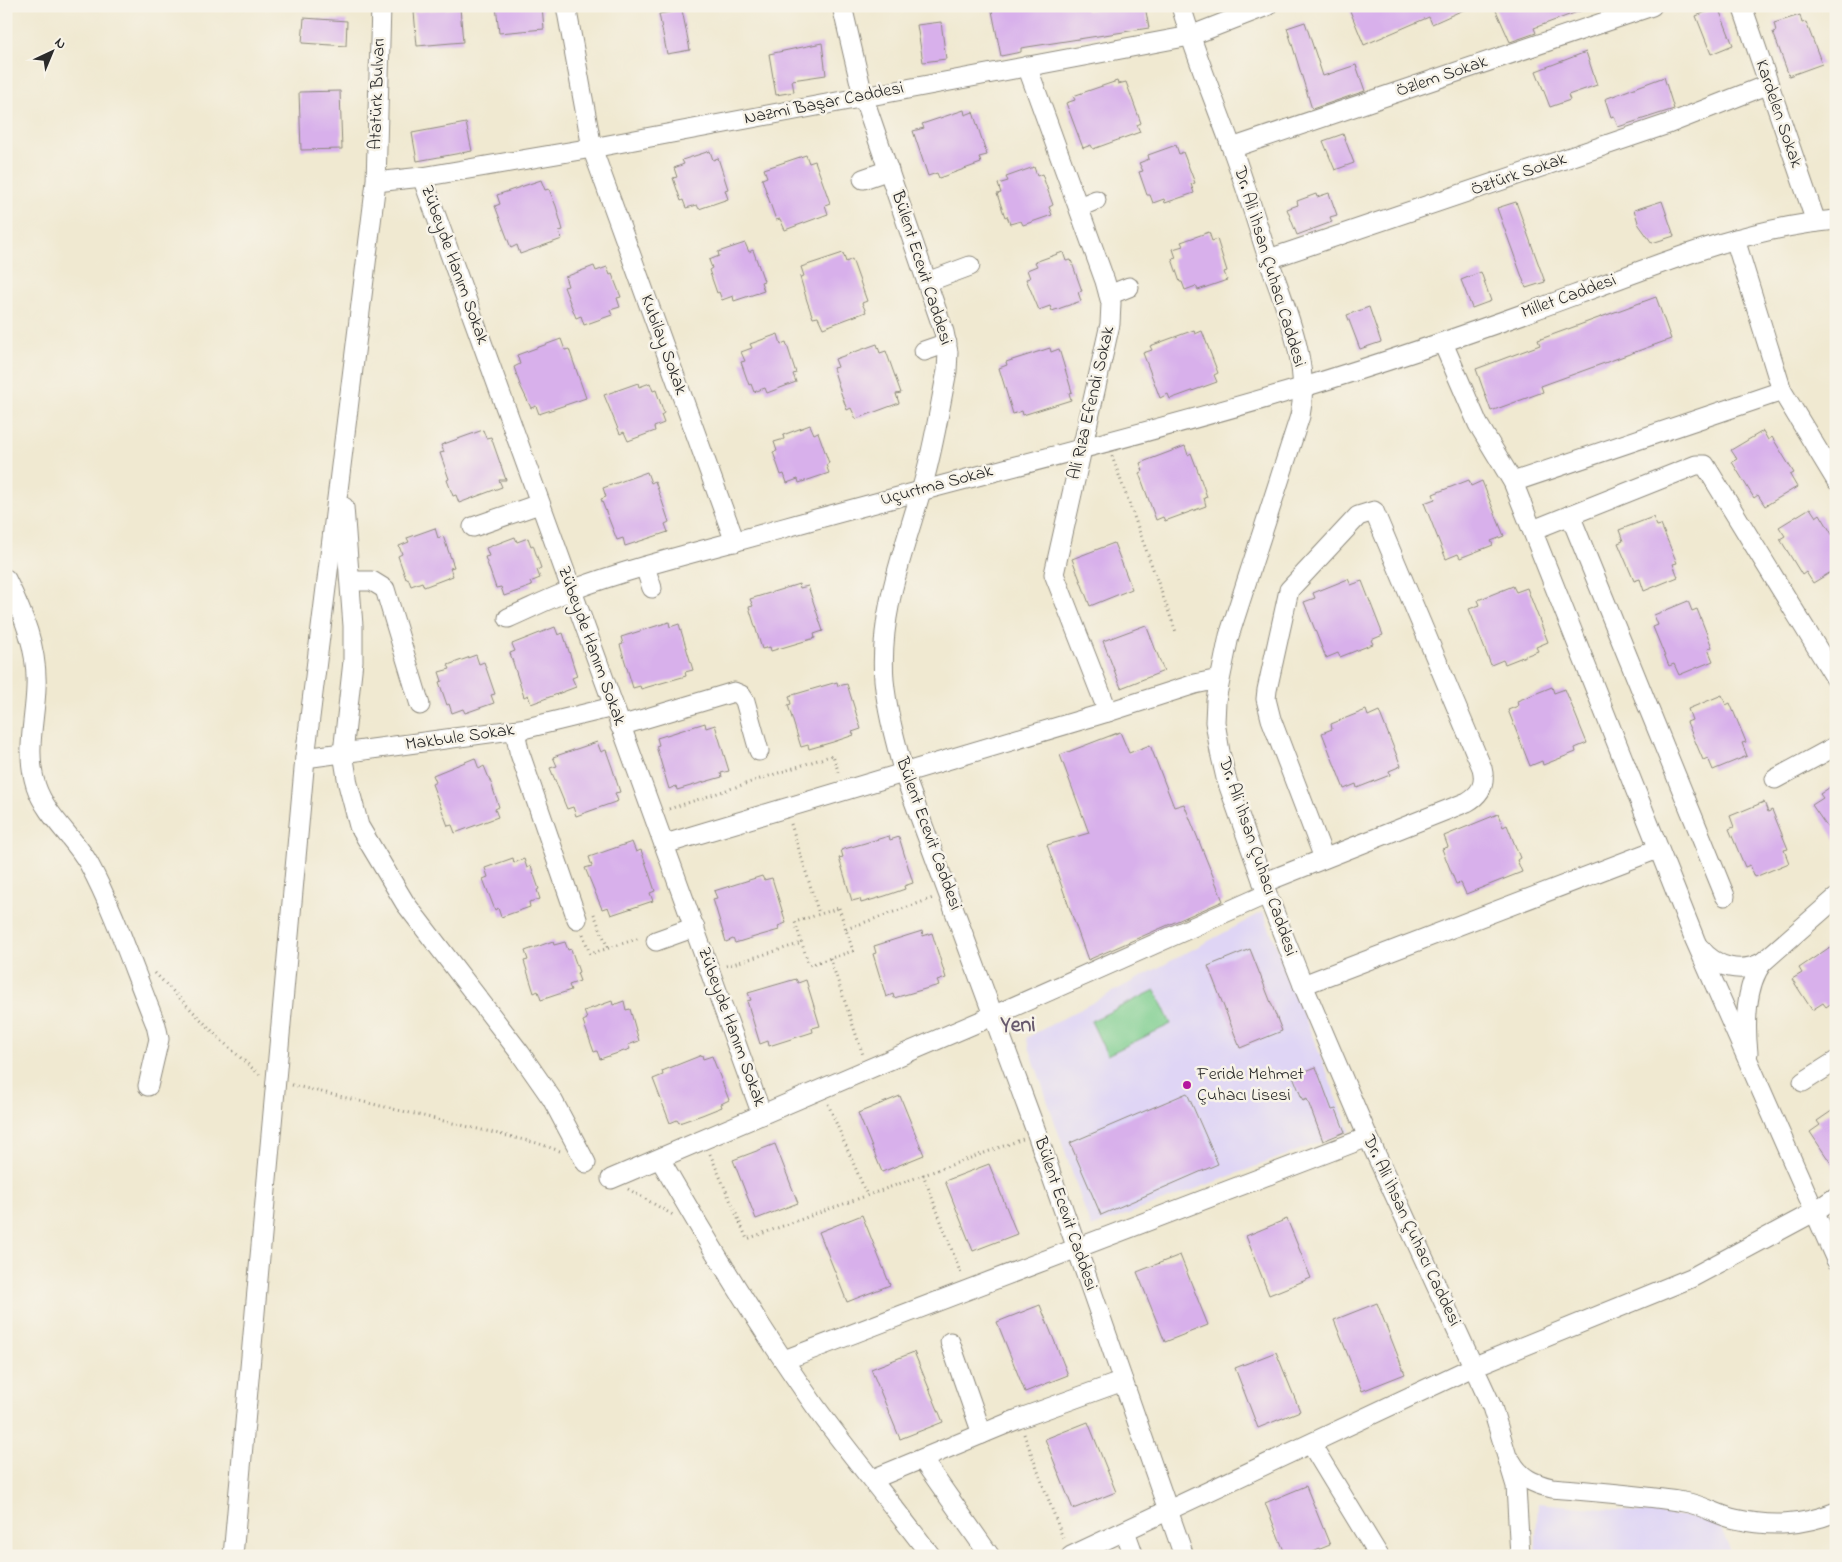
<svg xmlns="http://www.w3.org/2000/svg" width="1842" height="1562" font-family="'Indie Flower',sans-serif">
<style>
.built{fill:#dfd5f5}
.green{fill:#7ccd8e;stroke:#547c5c}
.building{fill:#d8b0eb}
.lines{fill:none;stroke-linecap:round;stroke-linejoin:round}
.minor-casing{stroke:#8e8a7e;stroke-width:21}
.path{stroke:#8e8a7e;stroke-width:3;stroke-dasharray:1 4;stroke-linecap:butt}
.minor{stroke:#fff;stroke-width:19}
.poi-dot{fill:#b5179e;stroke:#f7f3e8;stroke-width:2}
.labels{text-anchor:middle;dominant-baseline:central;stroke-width:5;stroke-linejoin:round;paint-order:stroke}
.street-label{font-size:18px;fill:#2b2b2b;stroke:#f7f3e8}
.poi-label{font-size:18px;fill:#2b2b2b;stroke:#f7f3e8;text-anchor:start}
.district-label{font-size:22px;font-weight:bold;fill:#685a6e;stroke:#f7f3e8}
</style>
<rect width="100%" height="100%" fill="#f7f3e8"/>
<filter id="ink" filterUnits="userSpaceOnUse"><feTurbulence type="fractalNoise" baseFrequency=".02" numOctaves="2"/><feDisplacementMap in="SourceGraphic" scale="10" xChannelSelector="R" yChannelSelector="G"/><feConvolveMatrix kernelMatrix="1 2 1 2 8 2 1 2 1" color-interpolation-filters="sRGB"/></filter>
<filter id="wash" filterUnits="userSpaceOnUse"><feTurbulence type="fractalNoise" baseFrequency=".0096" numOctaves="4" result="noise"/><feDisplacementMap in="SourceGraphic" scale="20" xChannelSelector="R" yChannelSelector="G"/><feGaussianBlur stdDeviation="1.12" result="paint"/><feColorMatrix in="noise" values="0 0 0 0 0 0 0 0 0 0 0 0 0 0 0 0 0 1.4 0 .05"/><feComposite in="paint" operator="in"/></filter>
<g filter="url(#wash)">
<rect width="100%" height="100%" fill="#f0e9d1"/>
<g class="built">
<polygon points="1263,912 1350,1131 1091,1228 1026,1038"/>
<polygon points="1538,1503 1717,1519 1733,1556 1535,1556"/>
</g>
<polygon class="green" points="1155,990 1171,1024 1107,1055 1091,1021"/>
<g id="blocks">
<g class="building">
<polygon points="496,6 542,6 544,29 499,33"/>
<polygon points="991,6 1086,6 1086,11 1112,6 1145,6 1149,28 1021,48 1021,52 1001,56"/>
<polygon points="1348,6 1472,6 1432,24 1429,17 1364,45"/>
<polygon points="1494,6 1588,6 1588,8 1534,28 1536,33 1510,42"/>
<polygon points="1718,7 1733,45 1711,54 1696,16"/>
<polygon points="460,8 463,42 417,46 414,12"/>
<polygon points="682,10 690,50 667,54 659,14"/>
<polygon points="1800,15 1802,23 1806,22 1822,64 1789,76 1773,32 1776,31 1774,23"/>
<polygon points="304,18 347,21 346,46 302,43"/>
<polygon points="941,22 946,59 923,62 917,25"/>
<polygon points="1305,22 1323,76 1356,65 1365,91 1312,109 1287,28"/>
<polygon points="822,43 826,75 792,80 794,92 776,95 769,54"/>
<polygon points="1586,52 1597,85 1568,95 1570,100 1550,107 1536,71"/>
<polygon points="1664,77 1674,109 1618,127 1614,116 1611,117 1605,99"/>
<polygon points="1117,81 1118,84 1126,82 1141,123 1137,125 1140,132 1093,149 1091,145 1083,148 1066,103 1075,100 1073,96"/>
<polygon points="340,91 342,149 301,150 299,92"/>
<polygon points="964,110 965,115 973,112 987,155 979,157 981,163 939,178 937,173 928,176 913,131 924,128 922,124"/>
<polygon points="466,123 472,151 417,161 412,133"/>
<polygon points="1343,134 1354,163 1335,170 1323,141"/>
<polygon points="1176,145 1179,154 1183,152 1195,183 1191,184 1194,193 1165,203 1164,199 1153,203 1150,195 1147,195 1139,172 1143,171 1139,163 1149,159 1148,155"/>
<polygon points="710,151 713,160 718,158 728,189 725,190 728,199 699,209 697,205 686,208 683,200 681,201 673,178 677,177 674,168 684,164 682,160"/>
<polygon points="806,155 809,163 815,161 830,203 825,205 828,214 785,230 780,219 776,220 770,203 762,179 767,177 764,169"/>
<polygon points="1034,167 1037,176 1042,174 1053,205 1049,207 1052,215 1023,225 1021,221 1010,224 1007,216 1005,217 997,194 1001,193 998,184 1008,181 1006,177"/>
<polygon points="541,180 545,190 549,189 556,206 563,230 559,231 562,239 520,254 517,245 511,248 495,206 500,204 497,195"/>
<polygon points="1329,193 1337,215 1330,217 1332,222 1297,235 1287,209 1298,205 1297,201 1316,194 1317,197"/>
<polygon points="1662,201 1674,236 1652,243 1639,225 1634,210"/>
<polygon points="1516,202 1545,282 1526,288 1497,208"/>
<polygon points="1209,232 1212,241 1217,239 1227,271 1224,272 1227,280 1198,290 1196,286 1185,290 1182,282 1180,282 1172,259 1176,258 1173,249 1183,246 1181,242"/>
<polygon points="745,243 749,252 753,250 764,281 761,282 764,291 734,301 733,296 722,300 719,292 717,293 709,270 712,268 709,260 719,256 718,252"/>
<polygon points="1063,252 1066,261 1071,260 1082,291 1078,292 1081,301 1052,311 1050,306 1039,310 1026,279 1030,278 1027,270 1037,266 1035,262"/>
<polygon points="843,253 846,262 852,259 867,301 862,303 866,312 823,328 818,317 813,318 807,301 800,277 804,276 801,267"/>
<polygon points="594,266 596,271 607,267 610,275 612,274 621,297 617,298 620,307 610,310 612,315 584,325 581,316 576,318 564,287 568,286 565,277"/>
<polygon points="1481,272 1491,301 1472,308 1461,280"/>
<polygon points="1656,297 1671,339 1541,386 1543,392 1491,411 1476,369 1540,345 1538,340"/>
<polygon points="1369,307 1381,342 1360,349 1347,315"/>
<polygon points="1194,330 1195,334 1202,331 1218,373 1214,375 1217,382 1170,399 1168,394 1160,398 1143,353 1152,350 1150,346"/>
<polygon points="778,334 781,344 786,342 796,373 793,374 796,382 767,393 765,388 754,392 751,384 749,385 741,362 745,361 741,352 752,348 750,344"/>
<polygon points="561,339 565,350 569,349 586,398 539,414 536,406 531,408 520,385 514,367 520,364 517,355"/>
<polygon points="877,344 880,353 886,351 901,393 896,394 899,403 856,419 851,408 847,410 841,393 833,368 838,367 835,359"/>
<polygon points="1050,348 1051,352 1059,349 1072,392 1069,393 1071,400 1023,415 1022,411 1013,414 999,368 1007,365 1006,362"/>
<polygon points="638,383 639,387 650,383 653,391 656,390 664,413 661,415 664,423 654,427 655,431 628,441 624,432 620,434 604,395"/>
<polygon points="810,425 814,434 818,432 829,463 826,465 829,473 799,483 798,479 787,483 784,474 781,475 773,452 777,451 774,442 784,439 783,435"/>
<polygon points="483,430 486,438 491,437 506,480 499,480 502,487 459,503 456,495 453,496 447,480 449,479 440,453 444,452 441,445"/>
<polygon points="1763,431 1768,440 1772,437 1794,473 1790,475 1797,487 1765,506 1758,495 1754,498 1732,462 1737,459 1731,450"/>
<polygon points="1185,446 1188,455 1191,453 1199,474 1207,497 1204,498 1206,506 1165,521 1163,517 1156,520 1139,473 1143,471 1140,463"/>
<polygon points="647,472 651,483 655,481 661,498 669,522 665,524 668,532 625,546 623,538 617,540 608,517 601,499 606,497 603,488"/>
<polygon points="1469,480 1471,486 1482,481 1504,536 1491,541 1493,545 1460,558 1458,554 1446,559 1424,503 1435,499 1433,494"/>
<polygon points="1810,508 1816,517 1820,514 1836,541 1836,569 1813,583 1806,572 1802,575 1780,539 1785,536 1779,527"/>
<polygon points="1653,517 1657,526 1661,525 1677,563 1673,564 1678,577 1644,591 1640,579 1634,581 1618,543 1623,541 1619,530"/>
<polygon points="435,528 438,538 443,536 454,567 450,568 453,576 424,587 422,582 411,586 408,578 406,579 398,556 402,554 399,546 409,542 407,538"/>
<polygon points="515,537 517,542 528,538 531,546 533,545 541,568 537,570 540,578 530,582 532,586 504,596 501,587 496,588 485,557 489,556 486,548"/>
<polygon points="1114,543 1132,589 1090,606 1072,559"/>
<polygon points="1348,579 1351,585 1362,581 1383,635 1371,640 1373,644 1340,657 1338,653 1326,658 1304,602 1315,598 1313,593"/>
<polygon points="799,584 800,588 808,586 823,631 814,634 815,638 771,651 770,647 762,649 749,607 753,606 750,599"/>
<polygon points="1513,586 1516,592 1527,588 1548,642 1536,647 1538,651 1505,664 1503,660 1491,665 1469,609 1480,605 1478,600"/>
<polygon points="1688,601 1692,611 1697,609 1712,647 1708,649 1713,661 1679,675 1674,664 1669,666 1653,627 1658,625 1654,615"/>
<polygon points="669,622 670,627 679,624 693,670 685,672 686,676 665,682 641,689 640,686 633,688 620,645 623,644 621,637"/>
<polygon points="1146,625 1164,671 1121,688 1103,641"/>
<polygon points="555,627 558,635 563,633 577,676 572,678 576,687 531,704 528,695 524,697 510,653 515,651 512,644"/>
<polygon points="476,655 479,664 484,662 495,694 491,695 494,703 465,713 463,709 452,713 449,704 447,705 439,682 442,681 439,672 450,669 448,665"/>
<polygon points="837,682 838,686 847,684 861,729 852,732 854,735 833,742 809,749 808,745 801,747 788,705 791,704 789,696"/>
<polygon points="1552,687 1554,693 1565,689 1587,743 1575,748 1576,752 1543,765 1542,761 1530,766 1508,710 1518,706 1517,701"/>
<polygon points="1722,695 1726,705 1730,703 1746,742 1742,743 1747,756 1713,770 1708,758 1703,760 1687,722 1692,720 1688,709"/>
<polygon points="1366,710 1368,716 1379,711 1401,766 1389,771 1390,775 1357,788 1356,784 1344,789 1322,733 1332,729 1331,724"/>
<polygon points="705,723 706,728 715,725 729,771 721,773 722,777 701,783 677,790 676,786 669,789 656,746 659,745 657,738"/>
<polygon points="1120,732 1129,753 1150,745 1174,807 1184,804 1223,901 1088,960 1047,845 1089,833 1060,755"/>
<polygon points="597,742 601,752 606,750 612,767 620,792 615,793 618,801 576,816 573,807 567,809 550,768 557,766 553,757"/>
<polygon points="475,758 479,769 484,766 491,783 499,807 495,809 498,817 455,833 452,825 448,826 432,784 436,782 433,775"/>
<polygon points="1836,783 1836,840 1812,805 1823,798 1820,794"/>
<polygon points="1764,802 1768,812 1772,810 1788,849 1784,850 1789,863 1755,877 1750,865 1745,867 1729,829 1734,827 1730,816"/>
<polygon points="1498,814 1503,827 1507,825 1520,858 1517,860 1522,872 1466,894 1461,883 1456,884 1442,849 1448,847 1444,836"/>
<polygon points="889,836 890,840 899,837 913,883 904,886 905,889 885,896 861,903 860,899 852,901 839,858 843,857 841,850"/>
<polygon points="632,842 636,852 641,850 647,867 655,891 650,893 653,901 611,915 608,907 602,909 585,868 592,866 589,857"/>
<polygon points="513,858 514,863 524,859 527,868 531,866 539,889 537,890 540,899 529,902 530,907 501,917 498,908 495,910 483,879 488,877 485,868"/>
<polygon points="762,876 764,880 772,878 786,923 778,926 779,930 758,936 735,943 733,939 726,942 713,899 717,898 714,891"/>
<polygon points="922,931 923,936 932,933 946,978 937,981 939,985 918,991 894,998 893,994 886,997 873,954 876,953 874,946"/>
<polygon points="553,941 554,945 565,942 568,950 571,949 579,972 577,973 580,981 569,985 571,990 541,1000 538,991 534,993 524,961 528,960 525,951"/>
<polygon points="1836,943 1836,1000 1826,1007 1823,1003 1812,1010 1792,979 1802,973 1799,968"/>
<polygon points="1250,949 1282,1031 1240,1048 1208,966"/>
<polygon points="796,979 798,983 806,980 820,1026 812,1028 813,1032 769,1046 768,1041 760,1044 747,1001 751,1000 748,993"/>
<polygon points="612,1001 613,1005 624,1001 626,1010 630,1009 639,1041 628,1045 630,1049 600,1059 597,1051 594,1052 583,1021 587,1019 584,1011"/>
<polygon points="702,1055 703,1059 712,1056 729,1100 721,1104 722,1107 702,1115 679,1123 677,1120 670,1123 653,1079 663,1075 662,1071"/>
<polygon points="1316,1067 1332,1110 1336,1109 1345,1132 1323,1141 1307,1099 1303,1101 1293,1076"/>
<polygon points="1187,1093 1218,1164 1101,1215 1070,1143"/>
<polygon points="900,1096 924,1155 882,1172 858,1113"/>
<polygon points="1836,1108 1836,1171 1810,1132 1820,1125 1817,1121"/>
<polygon points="775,1144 798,1203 756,1219 733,1160"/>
<polygon points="989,1164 1017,1234 973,1251 945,1181"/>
<polygon points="862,1215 890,1285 847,1302 819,1232"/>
<polygon points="1287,1219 1311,1278 1269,1295 1246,1236"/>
<polygon points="1180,1255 1208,1325 1165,1342 1137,1272"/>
<polygon points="1377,1303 1405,1374 1362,1391 1334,1320"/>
<polygon points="1040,1305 1068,1375 1025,1392 997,1322"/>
<polygon points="914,1352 943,1422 900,1439 871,1369"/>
<polygon points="1276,1352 1300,1411 1258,1428 1235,1368"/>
<polygon points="1088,1422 1116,1492 1073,1509 1045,1439"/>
<polygon points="1306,1486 1330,1545 1303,1556 1286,1556 1265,1503"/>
</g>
</g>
</g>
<g filter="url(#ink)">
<use href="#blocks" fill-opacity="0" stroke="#8e8a7e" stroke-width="1"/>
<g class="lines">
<defs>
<g id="minor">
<polyline points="566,6 592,148 735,542"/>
<path d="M842,6L863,96L944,332L948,352L947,371C939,411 933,452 921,491C903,554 879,613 884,680C887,712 896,743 904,774L1037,1134L1184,1556"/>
<path d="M1181,6C1195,54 1214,99 1231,146C1245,183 1256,221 1268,258C1285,307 1311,364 1300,416L1229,636L1216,700L1215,722L1220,752L1226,778L1267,894L1303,985L1368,1137L1492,1407L1516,1486L1520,1556"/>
<polyline points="1742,6 1816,222"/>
<polyline points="1027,66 1105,281 1111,303 1110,324 1054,574 1108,712"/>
<polyline points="1232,148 1652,6"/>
<polyline points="422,177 762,1115"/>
<polyline points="863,179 889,170"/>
<polyline points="376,182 422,177 592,148 1190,36 1267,6"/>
<polyline points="1079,207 1096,200"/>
<polyline points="1735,239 1782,391 1836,480"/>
<polyline points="1269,259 1668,124 1767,85"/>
<polyline points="927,282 970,266"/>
<polyline points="1109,295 1129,287"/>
<polyline points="1443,343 1478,424 1513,482 1695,940 1836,1260"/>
<polyline points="924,351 947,343"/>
<polyline points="1513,482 1782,391"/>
<polyline points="344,507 353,626 353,661 343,753 348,784 359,826 405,903 520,1053 552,1099 586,1163"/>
<polyline points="1570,515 1725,896"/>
<polyline points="473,527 539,504"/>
<polyline points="1533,530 1696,465 1705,465 1836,679"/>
<polyline points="645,567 652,588"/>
<path d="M6,579C23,613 38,649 36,688C35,721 25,752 36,786C46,816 74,837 89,864C115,912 135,974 156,1025L159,1039L148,1086"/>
<polyline points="350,581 372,581 385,589 420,705"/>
<path d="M508,618C529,609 550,598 572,590C639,565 710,549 780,529C954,480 1131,439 1304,387C1396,359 1486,328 1575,295C1660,264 1745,228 1836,220"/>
<polyline points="620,726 734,692 741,695 745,701 759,751"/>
<polyline points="515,730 519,751 577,919"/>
<polyline points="305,758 527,728 613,707"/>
<polyline points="1775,779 1836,746"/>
<polyline points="665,844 1108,712 1195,684 1219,679"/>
<path d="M1263,883L1467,802C1481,794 1486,784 1482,768L1374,511L1358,516L1289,590L1267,690L1266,699L1271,719L1324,858"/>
<polyline points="656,941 695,927"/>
<path d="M1700,948C1716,968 1741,974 1763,962"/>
<polyline points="1303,985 1658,849"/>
<path d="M1748,1053C1745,1025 1745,985 1763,962L1836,898"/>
<polyline points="1803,1082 1836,1061"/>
<path d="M660,1159C708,1243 759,1327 815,1406C852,1457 893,1505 931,1556"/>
<polyline points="611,1179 995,1015 1267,894"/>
<polyline points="950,1342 982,1434"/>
<polyline points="784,1360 1368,1137"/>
<polyline points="1311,1444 1379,1556"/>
<polyline points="922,1459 990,1556"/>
<path d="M1511,1461C1520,1478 1534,1484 1552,1488C1596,1492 1640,1495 1684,1502C1703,1505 1717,1515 1735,1519C1771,1527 1801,1526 1836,1512"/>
<polyline points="873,1479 1018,1419 1123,1381"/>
<polyline points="1125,1531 1134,1556"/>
<polyline points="233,1556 305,758 376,182 381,6"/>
<polyline points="1071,1556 1475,1366 1691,1278 1814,1212 1836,1197"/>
</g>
</defs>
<use href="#minor" class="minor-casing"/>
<g class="path">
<polyline points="1112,456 1176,632"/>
<polyline points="669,809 833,755 839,774"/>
<polyline points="791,824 819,914"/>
<polygon points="839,908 853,951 809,965 795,922"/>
<polyline points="594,914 608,948"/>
<polyline points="846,929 933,898"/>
<polyline points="583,934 590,954 640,938"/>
<polyline points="830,958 863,1055"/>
<polyline points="726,966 802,943"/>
<polyline points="155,973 223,1042 260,1075"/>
<polyline points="292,1085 537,1143 560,1151"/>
<polyline points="828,1104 867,1195"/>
<polyline points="710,1154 747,1239 1023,1139"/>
<polyline points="923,1174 961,1274"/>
<polyline points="628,1189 673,1215"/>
<polyline points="1024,1434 1064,1541"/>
</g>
<use href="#minor" class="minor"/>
</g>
</g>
<circle class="poi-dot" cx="1187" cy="1085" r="5"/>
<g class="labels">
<g class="street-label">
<text transform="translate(1442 77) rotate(-19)">Özlem Sokak</text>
<text transform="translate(378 94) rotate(-88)">Atatürk Bulvarı</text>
<text transform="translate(824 104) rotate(-11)">Nazmi Başar Caddesi</text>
<text transform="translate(1778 114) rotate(71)">Kardelen Sokak</text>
<text transform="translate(1519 175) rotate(-19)">Öztürk Sokak</text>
<text transform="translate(454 265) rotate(70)">Zübeyde Hanım Sokak</text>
<text transform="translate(1269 267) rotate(73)">Dr. Ali İhsan Çuhacı Caddesi</text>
<text transform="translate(921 268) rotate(72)">Bülent Ecevit Caddesi</text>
<text transform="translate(1569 297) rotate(-20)">Millet Caddesi</text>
<text transform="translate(663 345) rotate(70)">Kubilay Sokak</text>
<text transform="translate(1092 403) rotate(-77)">Ali Rıza Efendi Sokak</text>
<text transform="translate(937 486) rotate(-15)">Uçurtma Sokak</text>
<text transform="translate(591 646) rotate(70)">Zübeyde Hanım Sokak</text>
<text transform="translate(460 738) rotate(-8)">Makbule Sokak</text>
<text transform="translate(928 834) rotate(70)">Bülent Ecevit Caddesi</text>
<text transform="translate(1257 857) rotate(71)">Dr. Ali İhsan Çuhacı Caddesi</text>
<text transform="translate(731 1027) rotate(70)">Zübeyde Hanım Sokak</text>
<text transform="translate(1065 1214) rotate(71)">Bülent Ecevit Caddesi</text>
<text transform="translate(1411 1231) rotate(65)">Dr. Ali İhsan Çuhacı Caddesi</text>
</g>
<g class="poi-label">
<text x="1197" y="1075">Feride Mehmet<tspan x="1197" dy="21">Çuhacı Lisesi</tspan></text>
</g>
<g class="district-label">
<text x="1018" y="1026">Yeni</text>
</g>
</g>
<rect width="1842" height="1562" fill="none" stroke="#f7f3e8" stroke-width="25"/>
<g transform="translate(52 52) rotate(44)" stroke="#f7f3e8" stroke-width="4" paint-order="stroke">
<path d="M0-4L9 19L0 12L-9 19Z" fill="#2b2b2b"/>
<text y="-8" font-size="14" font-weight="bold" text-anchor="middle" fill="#2b2b2b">N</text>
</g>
</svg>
